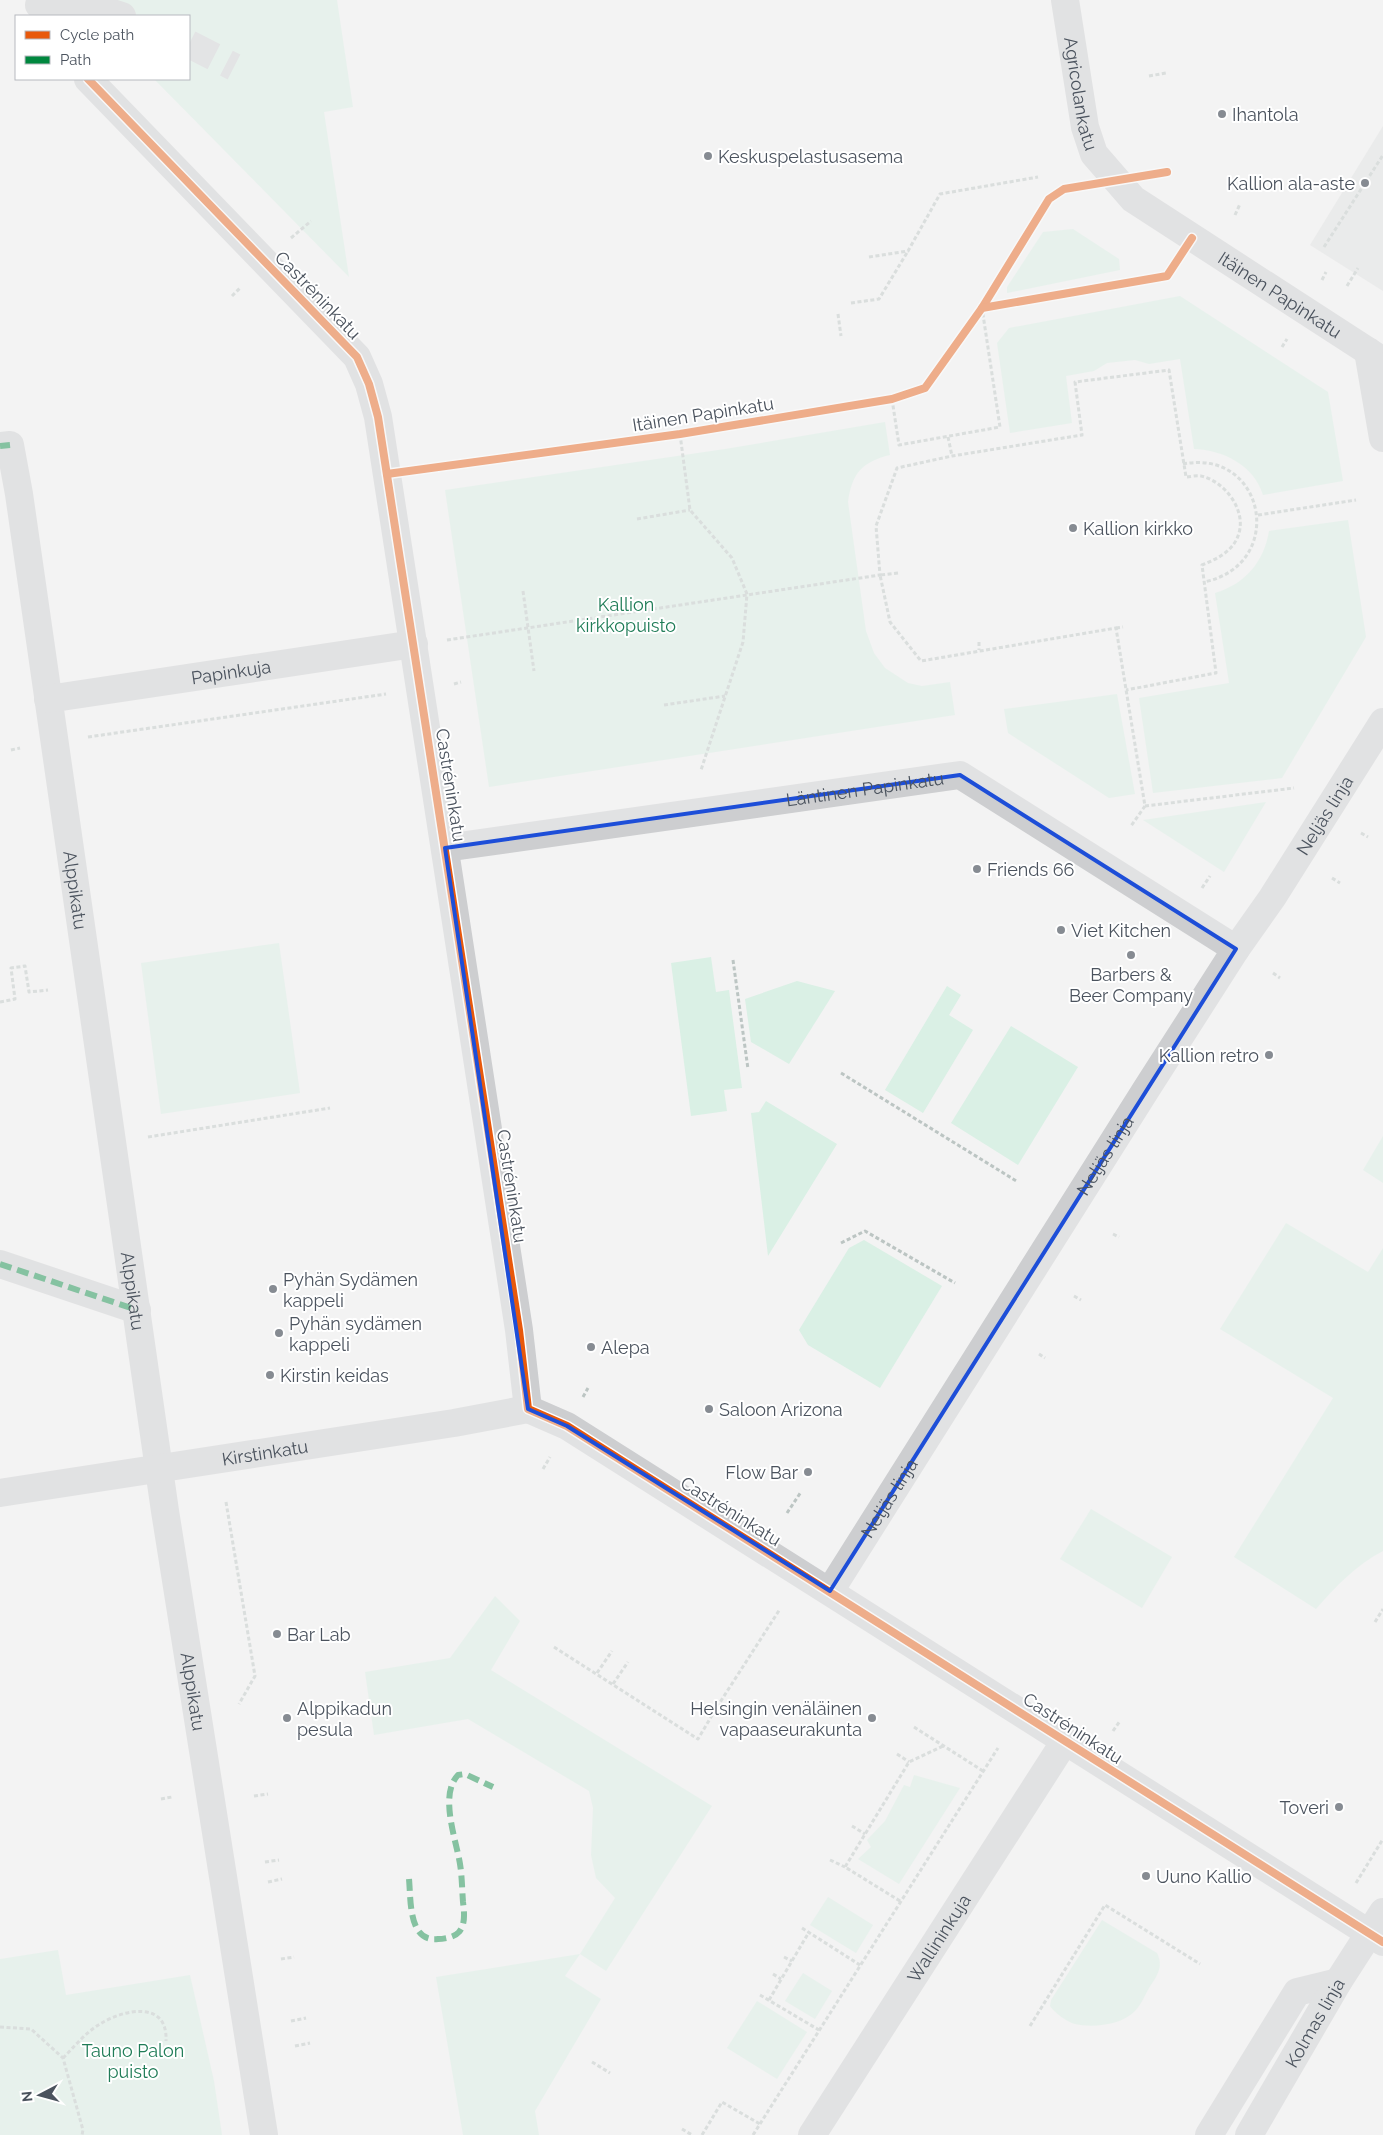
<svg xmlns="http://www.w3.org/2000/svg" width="1383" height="2135" font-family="Raleway,sans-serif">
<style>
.education{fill:#e1e2e2}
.green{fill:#daf0e5}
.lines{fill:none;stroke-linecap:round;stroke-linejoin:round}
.minor-tunnel{stroke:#d1d3d5;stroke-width:28;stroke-dasharray:28 14;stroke-linecap:butt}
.path{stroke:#bcc5c3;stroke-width:3;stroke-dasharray:4 2.5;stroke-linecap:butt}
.minor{stroke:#cdced0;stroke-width:28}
.quiet{stroke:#00873e;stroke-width:6;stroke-dasharray:12 6;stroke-linecap:butt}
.cycleway-casing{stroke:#fff;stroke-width:11}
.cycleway{stroke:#e8590c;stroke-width:8}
.marked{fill:none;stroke:#1d4ed8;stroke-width:4;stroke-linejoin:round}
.poi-dot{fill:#868b92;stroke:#fff;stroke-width:2}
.labels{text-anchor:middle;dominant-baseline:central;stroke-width:4;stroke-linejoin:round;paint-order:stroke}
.street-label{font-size:18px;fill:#4b535e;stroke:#fff}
.poi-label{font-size:18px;fill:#4b535e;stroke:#fff;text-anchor:start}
.park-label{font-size:18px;fill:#1f7c57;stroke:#fff}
</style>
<rect width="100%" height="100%" fill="#f3f3f3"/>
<polygon class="education" points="1383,126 1383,291 1310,245"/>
<g class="green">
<polygon points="112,0 337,0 353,107 324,112 349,277 154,79 189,79 189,16 105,16"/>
<polygon points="1073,229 1119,259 1120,270 1007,293 1007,287 1043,232"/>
<path d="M1180,296L1328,392L1343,481L1263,495C1254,465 1223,450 1194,449L1180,359L1149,364L1135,360L1107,363L1094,371L1066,376L1072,423L1010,433L997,343L1009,328Z"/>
<path d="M885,422L890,455C862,462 852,473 848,502L866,631L874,653L885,668L908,683L922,686L950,682L955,715L489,787L445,490L725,449Z"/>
<path d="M1348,520L1366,637L1282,778L1153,793L1139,698L1229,683L1215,593C1245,584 1264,562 1269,531Z"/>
<polygon points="1117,694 1135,794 1109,798 1008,733 1004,709"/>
<polygon points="1266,802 1224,872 1143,820"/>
<polygon points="279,943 300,1093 161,1114 141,963"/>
<polygon points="711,957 716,992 729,990 742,1088 724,1090 727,1111 691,1116 671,963"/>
<polygon points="797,981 835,991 789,1064 751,1042 745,999"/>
<polygon points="947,986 961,995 949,1015 973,1030 923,1113 885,1090"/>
<polygon points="1011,1026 1078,1067 1018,1165 951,1123"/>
<polygon points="766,1101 837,1144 768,1256 751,1113 759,1112"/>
<polygon points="1383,1136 1383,1183 1363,1170"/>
<path d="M1286,1223L1368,1272L1383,1248V1551C1356,1565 1336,1586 1316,1609L1234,1557L1333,1398L1220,1329Z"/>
<polygon points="864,1240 942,1286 880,1388 808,1345 799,1330 849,1248"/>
<polygon points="1091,1509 1172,1557 1142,1608 1060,1559"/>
<polygon points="495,1596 520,1621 491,1670 712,1806 606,1971 580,1954 565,1976 601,1999 535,2111 539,2135 463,2135 436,1977 580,1954 615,1898 596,1878 591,1855 593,1808 589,1791 468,1719 374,1735 365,1672 450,1658"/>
<polygon points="914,1775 960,1788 899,1884 858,1859 871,1847 867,1840 885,1821 904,1785 910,1787"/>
<polygon points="828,1897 873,1925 856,1953 810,1925"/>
<path d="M1102,1920L1157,1953C1164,1967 1157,1976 1149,1988C1145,1995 1141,2005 1135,2011C1122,2025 1093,2028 1075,2024C1067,2022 1055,2013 1050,2006L1051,2000Z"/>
<polygon points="58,1950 66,1995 190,1975 214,2081 222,2135 0,2135 0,1959"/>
<polygon points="803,1973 832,1991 815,2019 785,2001"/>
<polygon points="757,2001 807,2032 777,2079 727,2048"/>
</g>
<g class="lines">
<polyline class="minor-tunnel" points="189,44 234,67"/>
<g class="path">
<polyline points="1149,76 1166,73"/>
<polyline points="1235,215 1240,204"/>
<polyline points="291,238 311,221"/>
<polyline points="1324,247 1383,155"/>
<polyline points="869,257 908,251 940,194 1038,177"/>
<polyline points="1322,280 1326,272"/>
<polyline points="1347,286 1358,268"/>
<polyline points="232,296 240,288"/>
<polyline points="851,303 879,299 908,251"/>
<polyline points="838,314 841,336"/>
<polyline points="1282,347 1287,339"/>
<polyline points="892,399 899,445 1000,427 982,308"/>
<polyline points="680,434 690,510 732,558 747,594 743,642 701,770"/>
<polyline points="948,437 952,456"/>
<path d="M1183,464C1266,448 1287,565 1204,582"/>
<polyline points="1258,515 1356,500"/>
<polyline points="637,519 690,510"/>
<polyline points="898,573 880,575 890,622 921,661 1116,628 1145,806 1131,826"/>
<polyline points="523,591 534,671"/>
<polyline points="1116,628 1123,627"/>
<path d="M447,640L880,575L876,526L897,468L952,456L1082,435L1075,382L1169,370L1186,477C1190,477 1197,475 1201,476C1224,481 1246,509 1239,533C1234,551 1217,559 1202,565L1216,673L1126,690"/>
<polyline points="979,642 979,650"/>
<polyline points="454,684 461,682"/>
<polyline points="664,705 725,696"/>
<polyline points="88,737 386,694"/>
<polyline points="11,750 20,748"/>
<polyline points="1145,806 1294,788"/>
<polyline points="1361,833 1368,837"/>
<polyline points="1332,878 1340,883"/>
<polyline points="1202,888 1210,876"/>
<polyline points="733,960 748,1069"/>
<polyline points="1273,973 1280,978"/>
<polyline points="0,1002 15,999 11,968 25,966 29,992 48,990"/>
<polyline points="1222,1056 1229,1061"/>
<polyline points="841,1073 1018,1182"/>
<polyline points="148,1137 330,1108"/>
<polyline points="1113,1234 1119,1237"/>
<polyline points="841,1243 865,1231 955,1283"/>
<polyline points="1074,1296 1081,1300"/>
<polyline points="1039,1354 1045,1358"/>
<polyline points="583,1397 588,1388"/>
<polyline points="543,1469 550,1457"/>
<polyline points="226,1502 255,1676 239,1704"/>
<polyline points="787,1513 801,1492"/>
<polyline points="1375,1622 1383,1609"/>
<polyline points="554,1647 698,1739 717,1707 780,1609"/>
<polyline points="597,1673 612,1651"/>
<polyline points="613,1684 628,1662"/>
<polyline points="914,1727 983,1771"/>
<polyline points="1113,1731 1120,1721"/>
<polyline points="897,1754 909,1762"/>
<polyline points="254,1796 268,1794"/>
<polyline points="161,1799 172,1797"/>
<polyline points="852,1826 865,1834"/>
<polyline points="830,1860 845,1867"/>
<polyline points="265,1862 279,1860"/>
<polyline points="268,1882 282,1879"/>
<polyline points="1356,1883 1383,1839"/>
<polyline points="900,1901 845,1867 909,1762 943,1746"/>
<polyline points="802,1928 860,1965"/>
<polyline points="784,1957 792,1961"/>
<polyline points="281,1959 294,1957"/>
<polyline points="773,1974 781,1979"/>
<polyline points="760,1995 819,2030"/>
<polyline points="769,2000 809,1932"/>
<polyline points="291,2021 306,2018"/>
<polyline points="1030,2026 1105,1905 1200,1964"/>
<polyline points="0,2027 31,2029 63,2058 83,2130 82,2135"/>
<polyline points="295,2046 310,2043"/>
<path d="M63,2058C74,2047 86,2032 100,2024C124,2009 168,2000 166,2041"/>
<polyline points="592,2062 610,2073"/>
<polyline points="682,2129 692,2135"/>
<polyline points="702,2135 722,2102 760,2124"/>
<polyline points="753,2135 998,1748"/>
</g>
<g class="minor">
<path id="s1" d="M1065,0L1085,127L1094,154L1133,199L1383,361"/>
<polyline points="39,5 93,7 122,16"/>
<polyline points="88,79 357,357 369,384 378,417 519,1330 528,1409 567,1426 1383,1942"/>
<polyline points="1368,351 1383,438"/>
<path id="s2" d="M0,446L10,445L19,494L165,1511L264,2135"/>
<path id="s3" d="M48,699L414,644"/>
<path id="s4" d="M445,848L960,775L1236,949"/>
<polyline points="0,1264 137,1310"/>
<path id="s5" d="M0,1493L454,1423L528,1409"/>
<path id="s6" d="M830,1591L1147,1088L1236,949L1272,898L1383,722"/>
<path id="s7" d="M812,2135L1065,1741"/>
<polyline points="1209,2135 1297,1992 1338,1982"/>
<path id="s8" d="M1249,2135L1338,1982L1383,1912"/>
</g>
<g class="quiet">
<polyline points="0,446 10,445"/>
<polyline points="0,1264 137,1310"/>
<path d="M409,1879C411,1899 408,1943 438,1939C444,1939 455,1937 459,1932C466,1924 464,1911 463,1902C462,1889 462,1876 460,1864C456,1839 439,1795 458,1775L465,1774L493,1787"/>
</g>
<defs>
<g id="cycleway">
<polyline points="88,79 357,357 369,384 378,417 519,1330 528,1409 567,1426 1383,1942"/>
<polyline points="982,308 1049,199 1064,189 1167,172"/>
<polyline points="387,474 680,434 892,399 925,388 982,308 1167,276 1192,238"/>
</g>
</defs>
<use href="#cycleway" class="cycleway-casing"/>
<use href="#cycleway" class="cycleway"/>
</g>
<path d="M0 0H1383V2135H0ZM960,775L1236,949L830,1591L567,1426L528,1409L445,848Z" fill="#f3f3f3" fill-opacity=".55" fill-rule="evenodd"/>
<path class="marked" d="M960,775L1236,949L830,1591L567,1426L528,1409L445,848Z"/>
<g class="poi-dot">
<circle cx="1222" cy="114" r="5"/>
<circle cx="708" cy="156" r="5"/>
<circle cx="1365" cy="183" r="5"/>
<circle cx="1073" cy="528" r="5"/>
<circle cx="977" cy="869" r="5"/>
<circle cx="1061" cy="930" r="5"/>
<circle cx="1131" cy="955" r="5"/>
<circle cx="1269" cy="1055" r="5"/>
<circle cx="273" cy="1289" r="5"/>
<circle cx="279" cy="1333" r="5"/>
<circle cx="591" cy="1347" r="5"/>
<circle cx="270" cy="1375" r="5"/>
<circle cx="709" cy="1409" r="5"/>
<circle cx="808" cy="1472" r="5"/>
<circle cx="277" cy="1634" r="5"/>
<circle cx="287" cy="1718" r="5"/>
<circle cx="872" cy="1718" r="5"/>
<circle cx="1339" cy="1807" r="5"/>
<circle cx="1146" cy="1876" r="5"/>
</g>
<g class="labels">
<g class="street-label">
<text stroke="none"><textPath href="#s1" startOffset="95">Agricolankatu</textPath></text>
<text stroke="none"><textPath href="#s1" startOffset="392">Itäinen Papinkatu</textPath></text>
<text transform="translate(318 295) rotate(46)">Castréninkatu</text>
<text transform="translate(703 414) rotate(-9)">Itäinen Papinkatu</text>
<text stroke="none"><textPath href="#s3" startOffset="185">Papinkuja</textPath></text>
<text transform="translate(451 785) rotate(81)">Castréninkatu</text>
<text stroke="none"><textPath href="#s4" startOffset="424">Läntinen Papinkatu</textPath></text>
<text stroke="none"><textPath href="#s6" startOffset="920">Neljäs linja</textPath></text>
<text stroke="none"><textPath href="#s2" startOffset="460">Alppikatu</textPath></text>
<text stroke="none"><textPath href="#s6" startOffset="515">Neljäs linja</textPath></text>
<text transform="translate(512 1186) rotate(81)">Castréninkatu</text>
<text stroke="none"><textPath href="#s2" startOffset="865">Alppikatu</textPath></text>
<text stroke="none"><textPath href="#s5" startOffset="268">Kirstinkatu</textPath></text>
<text stroke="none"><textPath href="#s6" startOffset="110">Neljäs linja</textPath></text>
<text transform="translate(731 1511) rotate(32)">Castréninkatu</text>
<text stroke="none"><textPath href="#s2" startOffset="1270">Alppikatu</textPath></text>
<text transform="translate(1073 1728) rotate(33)">Castréninkatu</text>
<text stroke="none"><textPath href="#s7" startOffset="234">Wallininkuja</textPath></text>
<text stroke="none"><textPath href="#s8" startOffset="130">Kolmas linja</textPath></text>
</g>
<g class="poi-label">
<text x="1232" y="114">Ihantola</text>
<text x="718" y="156">Keskuspelastusasema</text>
<text x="1355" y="183" text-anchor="end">Kallion ala-aste</text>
<text x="1083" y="528">Kallion kirkko</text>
<text x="987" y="869">Friends 66</text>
<text x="1071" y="930">Viet Kitchen</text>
<text x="1131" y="974" text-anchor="middle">Barbers &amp;<tspan x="1131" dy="21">Beer Company</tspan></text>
<text x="1259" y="1055" text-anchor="end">Kallion retro</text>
<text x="283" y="1279">Pyhän Sydämen<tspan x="283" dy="21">kappeli</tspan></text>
<text x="289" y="1323">Pyhän sydämen<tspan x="289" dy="21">kappeli</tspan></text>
<text x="601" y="1347">Alepa</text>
<text x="280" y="1375">Kirstin keidas</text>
<text x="719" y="1409">Saloon Arizona</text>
<text x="798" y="1472" text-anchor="end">Flow Bar</text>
<text x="287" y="1634">Bar Lab</text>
<text x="297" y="1708">Alppikadun<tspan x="297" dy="21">pesula</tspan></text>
<text x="862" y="1708" text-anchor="end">Helsingin venäläinen<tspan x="862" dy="21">vapaaseurakunta</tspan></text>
<text x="1329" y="1807" text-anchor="end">Toveri</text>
<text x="1156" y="1876">Uuno Kallio</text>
</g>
<g class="park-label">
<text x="626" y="604">Kallion<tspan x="626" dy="21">kirkkopuisto</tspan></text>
<text x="133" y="2050">Tauno Palon<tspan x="133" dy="21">puisto</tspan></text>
</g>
</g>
<rect x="15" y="15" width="175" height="65" fill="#ffffff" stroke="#b7babf"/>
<rect x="25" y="31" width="25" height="8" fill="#e8590c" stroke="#b7babf"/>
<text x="60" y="40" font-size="15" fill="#4b535e">Cycle path</text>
<rect x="25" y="56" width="25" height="8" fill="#00873e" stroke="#b7babf"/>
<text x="60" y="65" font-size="15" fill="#4b535e">Path</text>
<g transform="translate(40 2095) rotate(264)" stroke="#ffffff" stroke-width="4" paint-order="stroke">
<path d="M0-4L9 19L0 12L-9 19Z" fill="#4b535e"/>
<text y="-8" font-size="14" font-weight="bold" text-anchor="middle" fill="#4b535e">N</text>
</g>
</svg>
